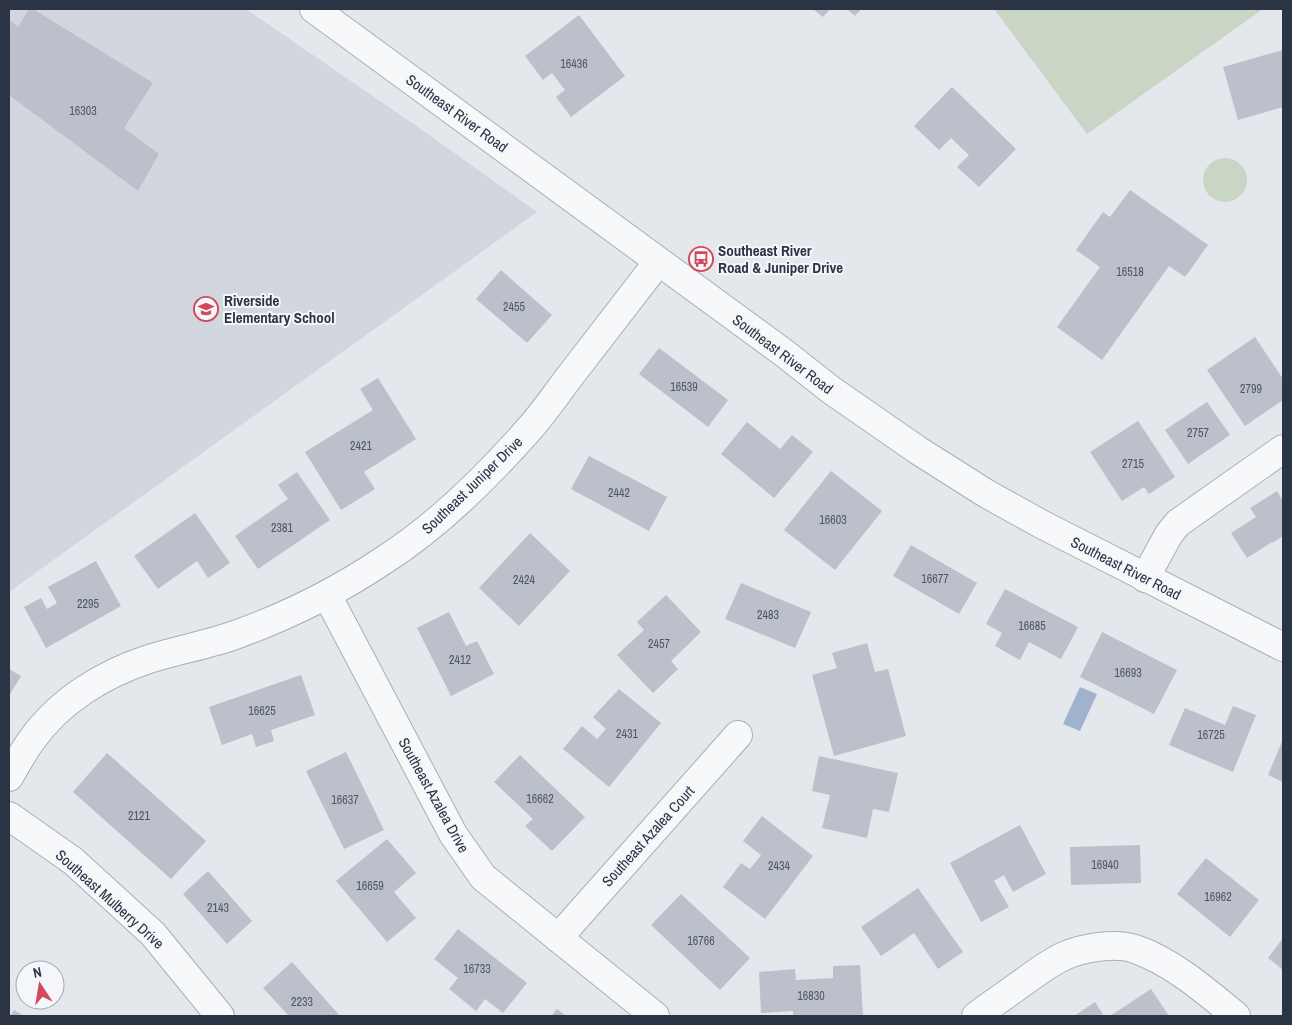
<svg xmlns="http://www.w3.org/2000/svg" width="1292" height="1025" font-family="'Archivo Narrow',sans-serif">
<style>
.built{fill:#d2d6de}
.green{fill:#c9d6c5}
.water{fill:#9fb4cc}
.building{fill:#bbc0ca}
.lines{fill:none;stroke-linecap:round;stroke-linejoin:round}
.minor-casing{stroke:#a9aeb7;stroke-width:30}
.minor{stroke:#f7f8fa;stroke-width:28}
.labels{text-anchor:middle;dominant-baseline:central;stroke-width:4;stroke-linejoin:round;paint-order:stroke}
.number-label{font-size:12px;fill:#4f5766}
.street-label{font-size:15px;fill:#2b3445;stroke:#f4f6f9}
.poi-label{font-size:15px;font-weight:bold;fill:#2b3445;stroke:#f4f6f9;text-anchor:start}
</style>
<rect width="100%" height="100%" fill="#e4e7ec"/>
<polygon class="built" points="9,9 246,9 428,134 537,212 9,592"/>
<g class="green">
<polygon points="994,9 1263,9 1087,134"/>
<circle cx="1225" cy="180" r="22"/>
</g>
<polygon class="water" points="1080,687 1097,694 1080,731 1063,724"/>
<g class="building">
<polygon points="29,9 33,9 153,83 124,128 159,154 138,191 9,95 9,19 18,27"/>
<polygon points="813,9 830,9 823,17"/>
<polygon points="847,9 861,9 855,16"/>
<polygon points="579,15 625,76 571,117 556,97 565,90 552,73 543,80 525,56"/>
<polygon points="1283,50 1283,107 1238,120 1223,67"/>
<polygon points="952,87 1016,149 979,187 957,167 969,155 951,138 939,150 914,126"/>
<polygon points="1130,190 1208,245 1185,277 1169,266 1102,360 1057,327 1100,267 1076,250 1103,212 1110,217"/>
<polygon points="501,270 552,315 527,343 476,299"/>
<polygon points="1255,337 1283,379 1283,400 1245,426 1207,370"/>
<polygon points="659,348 728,400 708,427 639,374"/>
<polygon points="378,378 416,439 364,472 375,489 341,510 305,452 373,410 360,389"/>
<polygon points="1207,402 1230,435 1188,464 1165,430"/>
<polygon points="1138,421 1175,477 1149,494 1144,487 1122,501 1090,452"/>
<polygon points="747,422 780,449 792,435 813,452 774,498 721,454"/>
<polygon points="589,456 667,497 649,531 571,489"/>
<polygon points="831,471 882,511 835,570 784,530"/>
<polygon points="297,472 330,520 258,569 235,536 288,499 278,485"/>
<polygon points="1277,491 1283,501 1283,536 1272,543 1272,542 1247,558 1231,533 1256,517 1250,508"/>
<polygon points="195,513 230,563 208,578 197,561 158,589 134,556"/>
<polygon points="530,533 570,571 519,626 479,588"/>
<polygon points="911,545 977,583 959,614 893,576"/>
<polygon points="96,561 121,606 46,648 24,607 41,598 47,609 57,603 48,587"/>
<polygon points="741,583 811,612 795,648 725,619"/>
<polygon points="1005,589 1078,627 1061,659 1029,642 1020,660 995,646 1002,633 986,624"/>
<polygon points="666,595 701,632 671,661 678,669 653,693 617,655 644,630 637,622"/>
<polygon points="449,612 466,646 477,641 494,674 451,696 417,628"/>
<polygon points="1102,632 1177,670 1154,714 1080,677"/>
<polygon points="867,643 875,672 888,669 906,736 834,756 812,675 837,668 832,653"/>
<polygon points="9,669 21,676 9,696"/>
<polygon points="301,675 315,715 271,730 274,741 256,747 252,734 222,745 209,707"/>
<polygon points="619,689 661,723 609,787 563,749 582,726 597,739 606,729 593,717"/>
<polygon points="1233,706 1256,715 1233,772 1169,745 1185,708 1225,725"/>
<polygon points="1283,739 1283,782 1268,775"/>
<polygon points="346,752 384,830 344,849 306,771"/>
<polygon points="107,753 206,841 171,879 73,792"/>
<polygon points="520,755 585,817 552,851 525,826 533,819 494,782"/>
<polygon points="819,756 898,773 889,812 873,809 867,838 822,828 830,795 812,791"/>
<polygon points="762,816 813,856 765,919 723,887 741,863 750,869 761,855 743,841"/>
<polygon points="1020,825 1046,874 1013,892 1004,875 994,881 1009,907 981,922 950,863"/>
<polygon points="387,839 416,873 394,892 416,918 387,942 336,881"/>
<polygon points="1140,845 1141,883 1071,885 1070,847"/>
<polygon points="1206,858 1259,900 1230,937 1177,894"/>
<polygon points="208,871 252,921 227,944 183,894"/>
<polygon points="918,888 963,952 938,969 914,933 881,956 861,927"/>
<polygon points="681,894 750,958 720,990 651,925"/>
<polygon points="458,929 527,983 503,1013 485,999 476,1011 449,989 458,978 434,959"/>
<polygon points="1283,938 1283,970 1268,958"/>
<polygon points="292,962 340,1016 289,1016 263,988"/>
<polygon points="860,965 863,1016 793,1016 793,1011 761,1013 759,972 795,969 796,980 833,978 833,966"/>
<polygon points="1151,989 1169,1016 1110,1016"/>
<polygon points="1095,1002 1104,1016 1074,1016"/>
<polygon points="557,1009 566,1016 551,1016"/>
<polygon points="14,1010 24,1016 10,1016"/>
</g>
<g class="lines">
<defs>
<g id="minor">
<polyline points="314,9 784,353 831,390 919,451 987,494 1043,525 1283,647"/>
<polyline points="1145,578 1169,534 1178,523 1283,449"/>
<polyline points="327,595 453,834 483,877 655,1016"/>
<path d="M9,777C16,765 23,752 31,741C59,701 103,674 149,659C177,650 207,645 235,635C288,616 338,591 384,560C439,525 487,477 530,428C547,409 561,387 577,367C604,332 631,297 658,262"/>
<polyline points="9,816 73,861 153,934 220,1016"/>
<polyline points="558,938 738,735"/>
<path d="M976,1016C991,1005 1007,994 1022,983C1036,973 1049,963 1064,956C1082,948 1115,942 1135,949C1171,961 1206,991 1236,1016"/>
</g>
</defs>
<use href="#minor" class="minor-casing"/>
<use href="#minor" class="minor"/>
</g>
<defs>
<symbol id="bus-ring" viewBox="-11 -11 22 22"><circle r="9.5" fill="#f4f6f9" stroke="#d1495b" stroke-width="1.5"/><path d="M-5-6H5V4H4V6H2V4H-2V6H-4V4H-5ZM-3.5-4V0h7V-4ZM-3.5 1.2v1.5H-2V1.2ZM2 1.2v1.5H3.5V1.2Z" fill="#d1495b"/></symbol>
<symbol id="school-ring" viewBox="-11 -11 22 22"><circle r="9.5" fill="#f4f6f9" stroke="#d1495b" stroke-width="1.5"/><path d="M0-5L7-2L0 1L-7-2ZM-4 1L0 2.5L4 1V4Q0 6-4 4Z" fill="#d1495b"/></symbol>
</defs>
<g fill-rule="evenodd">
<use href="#bus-ring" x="687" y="245" width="28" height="28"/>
<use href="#school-ring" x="192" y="295" width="28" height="28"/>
</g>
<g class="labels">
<g class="number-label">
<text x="574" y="64">16436</text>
<text x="83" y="111">16303</text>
<text x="1130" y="272">16518</text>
<text x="514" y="307">2455</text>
<text x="684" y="387">16539</text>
<text x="1251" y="389">2799</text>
<text x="1198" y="433">2757</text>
<text x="361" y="446">2421</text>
<text x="1133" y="464">2715</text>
<text x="619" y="493">2442</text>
<text x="833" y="520">16603</text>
<text x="282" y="528">2381</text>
<text x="935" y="579">16677</text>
<text x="524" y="580">2424</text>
<text x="88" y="604">2295</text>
<text x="768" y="615">2483</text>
<text x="1032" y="626">16685</text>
<text x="659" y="644">2457</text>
<text x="460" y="660">2412</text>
<text x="1128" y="673">16693</text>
<text x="262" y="711">16625</text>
<text x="627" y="734">2431</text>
<text x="1211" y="735">16725</text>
<text x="540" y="799">16662</text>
<text x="345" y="800">16637</text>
<text x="139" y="816">2121</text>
<text x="1105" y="865">16940</text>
<text x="779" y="866">2434</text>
<text x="370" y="886">16659</text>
<text x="1218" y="897">16962</text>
<text x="218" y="908">2143</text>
<text x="701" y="941">16766</text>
<text x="477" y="969">16733</text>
<text x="811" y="996">16830</text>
<text x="302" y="1002">2233</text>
</g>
<g class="street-label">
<text transform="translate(457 113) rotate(36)">Southeast River Road</text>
<text transform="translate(783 354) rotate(37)">Southeast River Road</text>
<text transform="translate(472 485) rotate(-44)">Southeast Juniper Drive</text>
<text transform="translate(1126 568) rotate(27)">Southeast River Road</text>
<text transform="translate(434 795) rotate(61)">Southeast Azalea Drive</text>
<text transform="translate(648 836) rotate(-48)">Southeast Azalea Court</text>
<text transform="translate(110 899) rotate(42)">Southeast Mulberry Drive</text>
</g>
<g class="poi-label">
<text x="718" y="250">Southeast River<tspan x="718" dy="17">Road &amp; Juniper Drive</tspan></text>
<text x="224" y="300">Riverside<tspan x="224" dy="17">Elementary School</tspan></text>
</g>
</g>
<rect width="1292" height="1025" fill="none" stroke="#2b3445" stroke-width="20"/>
<g transform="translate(40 985) rotate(348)"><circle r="24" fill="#f4f6f9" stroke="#a4a8b1"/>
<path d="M0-4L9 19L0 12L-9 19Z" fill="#d1495b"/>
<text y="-8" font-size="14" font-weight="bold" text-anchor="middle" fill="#2b3445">N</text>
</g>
</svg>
